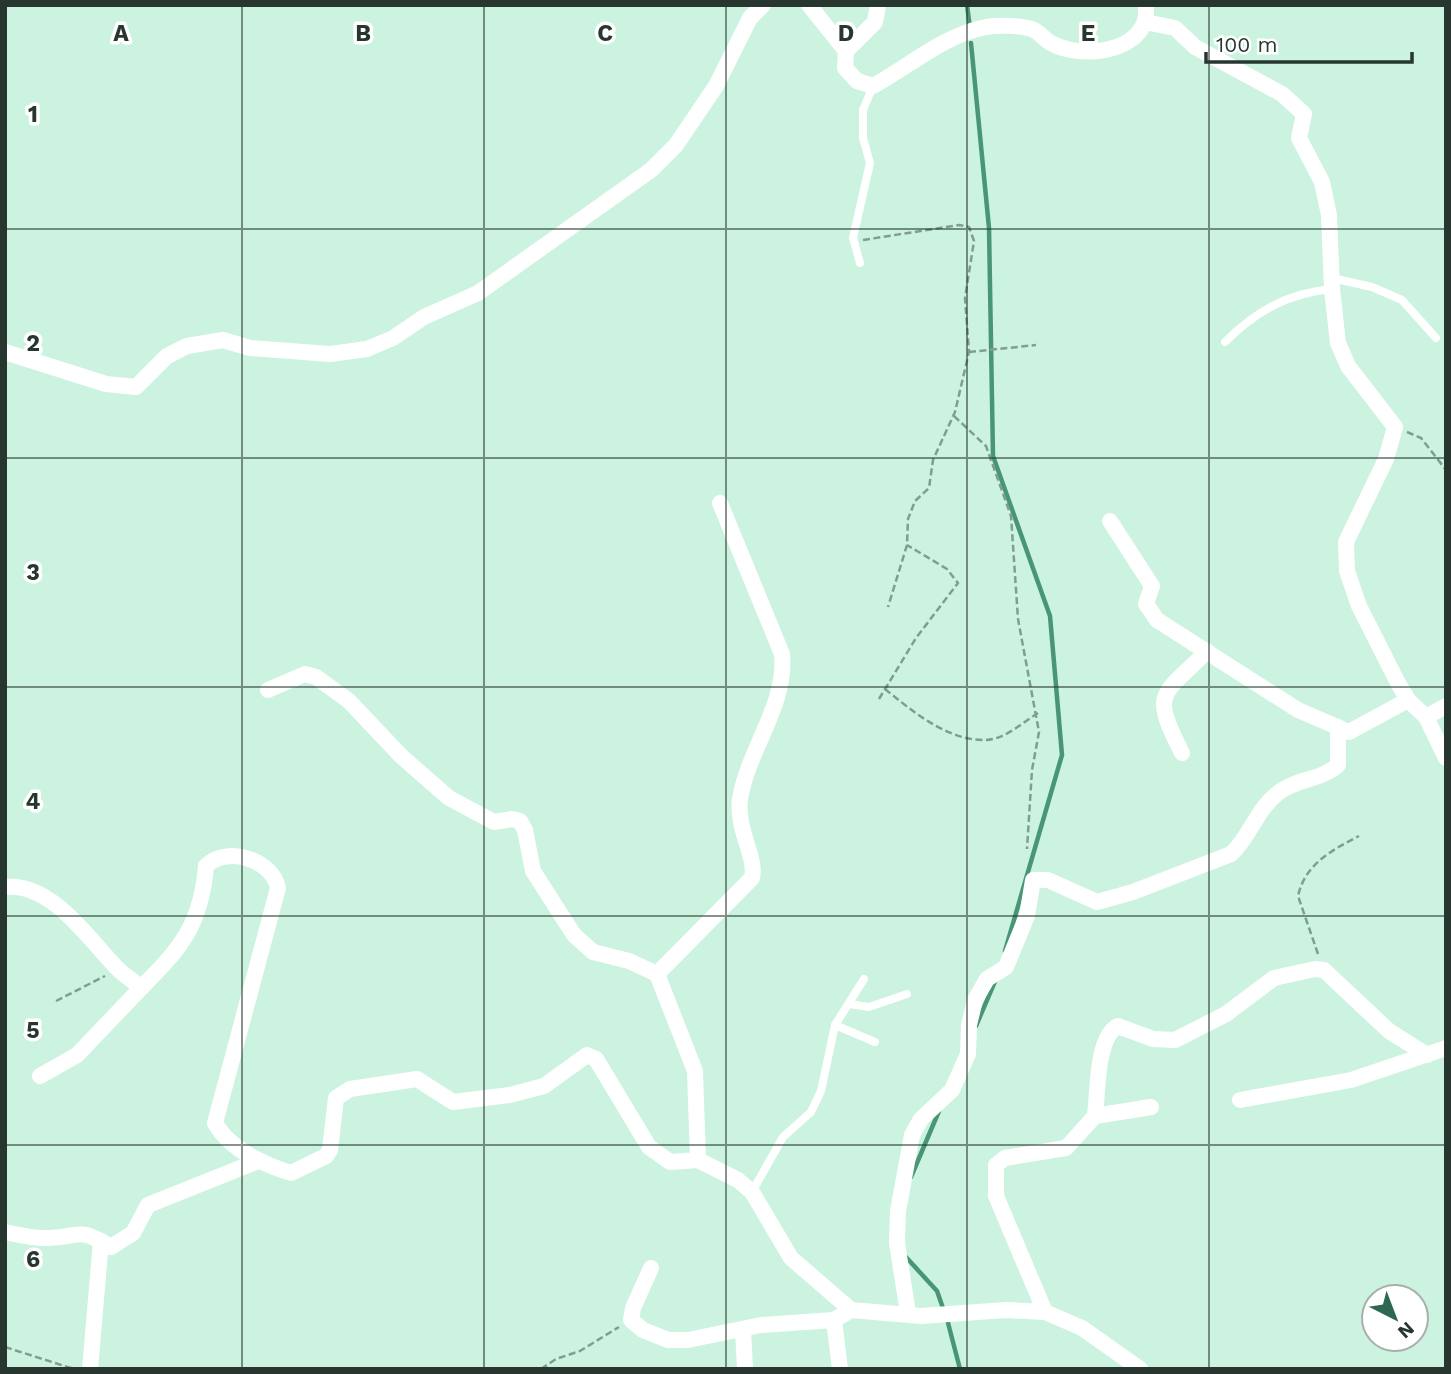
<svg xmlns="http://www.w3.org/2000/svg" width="1451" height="1374" font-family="'Work Sans',sans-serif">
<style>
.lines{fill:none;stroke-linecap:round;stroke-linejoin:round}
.stream{stroke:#499676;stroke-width:4.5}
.path{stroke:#809e8f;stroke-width:2.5;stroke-dasharray:7 3.5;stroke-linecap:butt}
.lane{stroke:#fff;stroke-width:8}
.street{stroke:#fff;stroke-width:16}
.grid{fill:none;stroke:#27372f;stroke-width:2;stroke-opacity:0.55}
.grid-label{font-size:23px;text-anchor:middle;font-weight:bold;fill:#27372f;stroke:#fff;stroke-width:7;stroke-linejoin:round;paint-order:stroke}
</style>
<rect width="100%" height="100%" fill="#cbf3df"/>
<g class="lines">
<g class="stream">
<polyline points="967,5 970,28"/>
<polyline points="971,43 989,228 993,456 1050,616 1062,755 1005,951"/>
<polyline points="976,1026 996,979"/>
<polyline points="911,1177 939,1111"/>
<polyline points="905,1256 937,1291 944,1311"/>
<polyline points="947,1319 960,1369"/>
</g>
<g class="path">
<polyline points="863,240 959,225 969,227 974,241 965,298 969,352 955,412 933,460 929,488 915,501 908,519 907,545 888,607"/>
<polyline points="969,352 1036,345"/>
<polyline points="954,416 986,446 1011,516 1018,619 1039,732 1032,770 1027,849"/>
<polyline points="1407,432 1421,438 1446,470"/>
<path d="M885,689C912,711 948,741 985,740C1004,740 1022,723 1038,713"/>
<polyline points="879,699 916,638 958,583 947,569 907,545"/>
<path d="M1318,954L1298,896C1305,864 1332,850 1359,836"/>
<polyline points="56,1001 105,976"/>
<polyline points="5,1347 74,1369"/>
<polyline points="541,1369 556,1359 580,1351 619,1327"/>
</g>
<g class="lane">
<polyline points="860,263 853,238 870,163 863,138 863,110 873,86"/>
<polyline points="1332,278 1372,287 1402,300 1436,338"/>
<path d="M1225,342C1256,311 1288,293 1332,289"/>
<polyline points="849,1004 869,1007 907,994"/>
<polyline points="835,1025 875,1042"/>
<polyline points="752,1192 783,1137 811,1112 821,1091 835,1025 864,979"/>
</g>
<g class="street">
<polyline points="809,5 846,51"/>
<path d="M878,5L875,22L846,51L845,68L857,81L873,86C910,66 944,35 986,27C998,25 1023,25 1034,30C1040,33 1045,40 1051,43C1077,58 1133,55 1145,21C1146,17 1146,10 1146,5"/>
<polyline points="1145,22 1175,28 1195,47 1282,94 1304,114 1299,138 1322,182 1329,215 1332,289 1338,343 1348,366 1395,427 1386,459 1346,542 1347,571 1359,606 1398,683 1408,700 1426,717 1446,758"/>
<polyline points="5,352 106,384 136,387 167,356 187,346 223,340 250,348 330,354 367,349 393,338 424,317 478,293 651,170 676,145 716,86 750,18 763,5"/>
<polyline points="1110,521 1152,586 1146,604 1157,620 1298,710 1349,732 1408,700"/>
<polyline points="268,690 305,674 316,677 349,701 401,756 449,798 494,822 512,819 520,821 525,830 533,871 574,935 593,952 629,961 657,974 695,1071 698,1160 738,1180 752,1192 791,1258 851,1310 921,1316 1006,1310 1045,1312 1082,1328 1140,1369"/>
<polyline points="1426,717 1446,706"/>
<path d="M1182,753C1150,690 1162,697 1207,651"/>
<path d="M5,887C51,882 88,938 116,967C123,975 133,980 141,988L77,1055L40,1076"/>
<path d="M657,974L752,878C757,857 736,830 740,799C748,749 787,705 782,654L720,503"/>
<path d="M141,988C181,948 201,925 206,866C227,845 273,860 278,888L215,1123C230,1150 263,1164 291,1173L326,1156L330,1150L336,1098L350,1089L417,1079L453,1102L510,1095L544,1086L587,1055L596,1059L649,1147L670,1162L698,1160"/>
<polyline points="1240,1100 1351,1080 1446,1048"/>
<path d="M1095,1116C1098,1093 1096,1037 1118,1026L1153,1039L1175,1040L1226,1014L1274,978L1315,969L1324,970L1389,1031L1427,1055"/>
<path d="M5,1232C19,1235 35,1239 49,1238C83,1237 77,1226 111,1247L133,1233L148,1205L258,1161"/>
<polyline points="651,1268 633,1308 631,1320 643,1330 668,1340 688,1340 761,1325 834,1320 851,1310"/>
<polyline points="1045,1312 996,1196 996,1165 1005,1158 1066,1148 1095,1116 1151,1107"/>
<path d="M908,1313L897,1243L898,1211L912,1135L921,1119L952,1090L968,1054L969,1025L975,1000L987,979L1006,967L1027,916L1033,880H1048L1097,902L1133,892L1231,854C1250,837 1256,810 1278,793C1295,779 1322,780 1338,765V727"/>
<polyline points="834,1320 840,1369"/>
<polyline points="743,1330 745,1369"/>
<polyline points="90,1369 101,1241"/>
</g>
</g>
<path class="grid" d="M242,5V1369M484,5V1369M726,5V1369M967,5V1369M1209,5V1369M5,229H1446M5,458H1446M5,687H1446M5,916H1446M5,1145H1446"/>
<g class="grid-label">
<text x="121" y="41">A</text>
<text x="363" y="41">B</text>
<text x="605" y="41">C</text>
<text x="846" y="41">D</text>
<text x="1088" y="41">E</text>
<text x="33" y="122">1</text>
<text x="33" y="351">2</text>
<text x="33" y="580">3</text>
<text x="33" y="809">4</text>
<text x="33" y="1038">5</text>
<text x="33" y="1267">6</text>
</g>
<rect width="1451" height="1374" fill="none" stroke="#27372f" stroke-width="14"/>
<g transform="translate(1395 1318) rotate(138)"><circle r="33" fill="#ffffff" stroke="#a9afac" stroke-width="2"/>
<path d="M0-5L12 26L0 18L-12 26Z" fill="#2e6850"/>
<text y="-10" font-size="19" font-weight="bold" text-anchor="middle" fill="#27372f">N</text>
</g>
<path d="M1206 52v10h206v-10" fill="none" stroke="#27372f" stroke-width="3.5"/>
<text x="1216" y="52" font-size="21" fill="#27372f" stroke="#ffffff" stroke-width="5" paint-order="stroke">100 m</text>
</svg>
